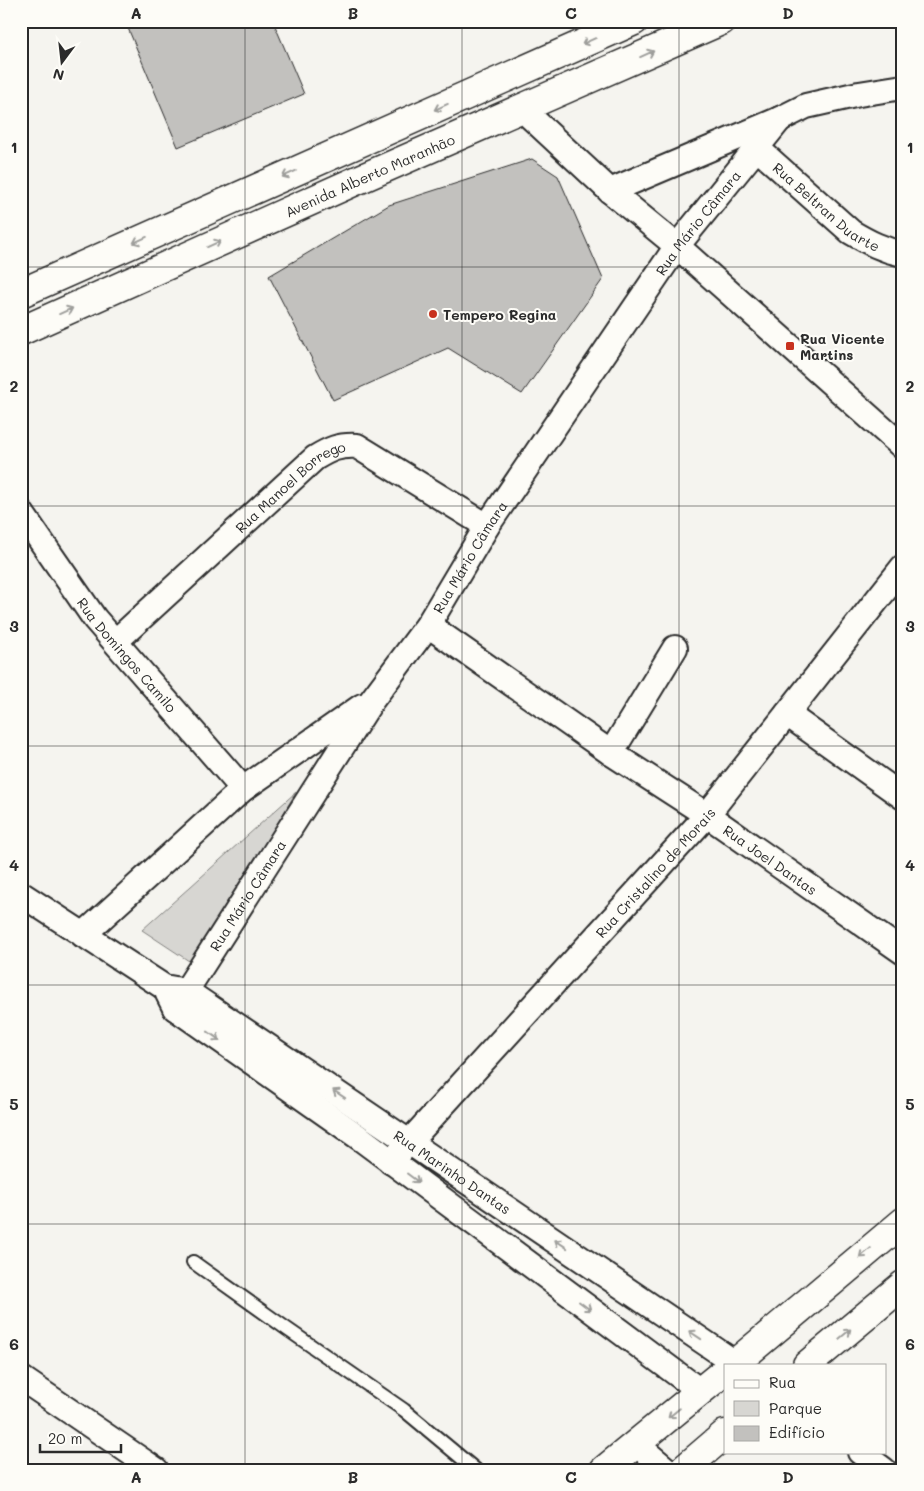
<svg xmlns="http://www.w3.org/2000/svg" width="924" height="1491" font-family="Mali,sans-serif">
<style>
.park{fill:#d7d6d2;stroke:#81807e}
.building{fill:#c2c1be;stroke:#2b2b2b}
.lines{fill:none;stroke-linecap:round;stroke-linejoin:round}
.service-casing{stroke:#2b2b2b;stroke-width:16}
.minor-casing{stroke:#2b2b2b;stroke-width:28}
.tertiary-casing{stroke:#2b2b2b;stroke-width:31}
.secondary-casing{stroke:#2b2b2b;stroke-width:31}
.service{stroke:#fdfcf7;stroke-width:12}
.minor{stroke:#fdfcf7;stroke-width:24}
.tertiary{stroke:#fdfcf7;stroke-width:28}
.secondary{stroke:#fdfcf7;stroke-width:28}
.oneway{stroke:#9e9e9b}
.grid{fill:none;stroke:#2b2b2b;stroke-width:1;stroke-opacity:0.55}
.poi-dot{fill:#c8321e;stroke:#fdfcf7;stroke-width:2}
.labels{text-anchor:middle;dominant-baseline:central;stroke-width:4;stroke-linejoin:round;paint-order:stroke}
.street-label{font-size:14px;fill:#2b2b2b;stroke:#fdfcf7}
.poi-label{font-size:14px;font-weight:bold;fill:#2b2b2b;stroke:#fdfcf7;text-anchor:start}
.neatline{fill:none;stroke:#2b2b2b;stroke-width:2}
.grid-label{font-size:16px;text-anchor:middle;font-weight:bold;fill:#2b2b2b}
</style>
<rect width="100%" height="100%" fill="#f5f4ef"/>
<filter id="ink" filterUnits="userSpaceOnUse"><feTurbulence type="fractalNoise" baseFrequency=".02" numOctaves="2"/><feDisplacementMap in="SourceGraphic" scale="10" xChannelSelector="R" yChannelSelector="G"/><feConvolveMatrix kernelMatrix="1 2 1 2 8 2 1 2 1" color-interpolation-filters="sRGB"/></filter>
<g filter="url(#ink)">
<polygon class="park" points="296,792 195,965 142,930"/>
<g class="building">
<polygon points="125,21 273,21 304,94 178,147"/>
<polygon points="532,159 558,176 603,279 522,394 448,348 333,400 269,276 389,205"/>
</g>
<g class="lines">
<defs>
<polyline id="service" points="193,1262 287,1329 404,1410 476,1470"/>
<g id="minor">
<polyline points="522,109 610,191 677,246 903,447"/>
<path id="s1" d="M758,149L851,232C868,242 883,250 903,254"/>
<polyline points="610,191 780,119 806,106 859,94 903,87"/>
<path id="s2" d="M21,512L95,619L243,789"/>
<path id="s3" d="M428,625L611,753L707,815L903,952"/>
<path id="s4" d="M116,641L315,458C330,449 338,445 357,446L487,526"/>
<polyline points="787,714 903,797"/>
<polyline points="611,753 675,648"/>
<path id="s5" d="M21,894L164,987L186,991L738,1365"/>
<polyline points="83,935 243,789 362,706"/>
<polyline points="168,994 175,1008 360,1138 700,1391"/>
<path id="s6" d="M175,1008L372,700L428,625L487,526L677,246L780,119"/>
<path id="s7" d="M391,1162L707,815L903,567"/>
<polyline points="21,1378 156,1470"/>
<polyline points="636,1444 667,1470"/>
<polyline points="860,1452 884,1470"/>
</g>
<g id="tertiary">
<polyline points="733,1365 903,1222"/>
<polyline points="807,1365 903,1285"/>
<polyline points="604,1470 725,1371"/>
<polyline points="683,1470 725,1434"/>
</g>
<g id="secondary">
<polyline points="21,293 634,21"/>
<path id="s8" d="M21,331L351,183L721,21"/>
</g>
</defs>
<use href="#service" class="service-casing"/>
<use href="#minor" class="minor-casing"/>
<use href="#tertiary" class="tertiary-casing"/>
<use href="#secondary" class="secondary-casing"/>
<use href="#service" class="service"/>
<use href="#minor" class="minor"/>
<use href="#tertiary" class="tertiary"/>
<use href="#secondary" class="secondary"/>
</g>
<defs><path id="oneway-shaft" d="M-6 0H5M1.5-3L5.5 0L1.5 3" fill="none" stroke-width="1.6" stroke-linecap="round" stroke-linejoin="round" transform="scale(1.25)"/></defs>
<g class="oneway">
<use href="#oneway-shaft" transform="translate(589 41) rotate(156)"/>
<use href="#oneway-shaft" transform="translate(647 54) rotate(-24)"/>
<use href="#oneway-shaft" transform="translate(441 107) rotate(156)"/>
<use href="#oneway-shaft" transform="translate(289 174) rotate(156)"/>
<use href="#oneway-shaft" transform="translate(140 240) rotate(156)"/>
<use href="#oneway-shaft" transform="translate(214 244) rotate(-24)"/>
<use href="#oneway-shaft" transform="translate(66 311) rotate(-24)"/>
<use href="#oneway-shaft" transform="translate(214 1036) rotate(36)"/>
<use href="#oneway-shaft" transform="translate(339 1094) rotate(-146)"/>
<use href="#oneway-shaft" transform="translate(413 1178) rotate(37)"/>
<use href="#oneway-shaft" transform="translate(561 1244) rotate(-146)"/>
<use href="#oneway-shaft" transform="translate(865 1253) rotate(140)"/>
<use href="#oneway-shaft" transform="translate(585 1306) rotate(37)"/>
<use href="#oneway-shaft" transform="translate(845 1334) rotate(-40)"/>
<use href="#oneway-shaft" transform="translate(695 1335) rotate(-146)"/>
<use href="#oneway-shaft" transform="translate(674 1413) rotate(141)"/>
</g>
</g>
<path class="grid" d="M245,21V1470M462,21V1470M679,21V1470M21,267H903M21,506H903M21,746H903M21,985H903M21,1224H903"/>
<g class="poi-dot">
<circle cx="433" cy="314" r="5"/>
<rect x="785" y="341" width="10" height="10" rx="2.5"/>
</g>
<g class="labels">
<g class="street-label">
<text stroke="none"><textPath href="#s8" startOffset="382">Avenida Alberto Maranhão</textPath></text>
<text stroke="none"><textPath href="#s1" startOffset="90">Rua Beltran Duarte</textPath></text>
<text stroke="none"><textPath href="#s6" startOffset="944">Rua Mário Câmara</textPath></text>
<text stroke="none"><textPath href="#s4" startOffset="234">Rua Manoel Borrego</textPath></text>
<text stroke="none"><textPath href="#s6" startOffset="539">Rua Mário Câmara</textPath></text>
<text stroke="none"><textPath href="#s2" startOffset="178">Rua Domingos Camilo</textPath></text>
<text stroke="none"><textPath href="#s3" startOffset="415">Rua Joel Dantas</textPath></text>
<text stroke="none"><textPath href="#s7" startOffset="392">Rua Cristalino de Morais</textPath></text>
<text stroke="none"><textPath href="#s6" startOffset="134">Rua Mário Câmara</textPath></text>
<text stroke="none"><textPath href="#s5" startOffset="515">Rua Marinho Dantas</textPath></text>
</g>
<g class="poi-label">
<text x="443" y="314">Tempero Regina</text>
<text x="800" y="338">Rua Vicente<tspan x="800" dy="16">Martins</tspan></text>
</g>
</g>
<rect width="924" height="1491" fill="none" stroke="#fdfcf7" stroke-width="55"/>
<rect x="724" y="1364" width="162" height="90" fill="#fdfcf7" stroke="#a9a8a5"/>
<rect x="734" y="1380" width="25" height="8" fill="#fdfcf7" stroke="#a9a8a5"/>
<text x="769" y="1388" font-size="15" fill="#2b2b2b">Rua</text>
<rect x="734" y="1401" width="25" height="15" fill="#d7d6d2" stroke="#a9a8a5"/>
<text x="769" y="1414" font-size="15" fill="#2b2b2b">Parque</text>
<rect x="734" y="1426" width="25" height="15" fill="#c2c1be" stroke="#a9a8a5"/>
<text x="769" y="1438" font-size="15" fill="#2b2b2b">Edifício</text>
<g transform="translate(62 62) rotate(195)" stroke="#fdfcf7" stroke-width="4" paint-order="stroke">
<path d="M0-4L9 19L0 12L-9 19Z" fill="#2b2b2b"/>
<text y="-8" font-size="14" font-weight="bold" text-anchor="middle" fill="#2b2b2b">N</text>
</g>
<path d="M40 1444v8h81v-8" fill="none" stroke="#2b2b2b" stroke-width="2.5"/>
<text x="48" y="1444" font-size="15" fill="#2b2b2b" stroke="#fdfcf7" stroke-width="4" paint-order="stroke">20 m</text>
<rect x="28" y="28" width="868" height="1436" class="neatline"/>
<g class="grid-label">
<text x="136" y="19">A</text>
<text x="353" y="19">B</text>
<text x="571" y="19">C</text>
<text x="788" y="19">D</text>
<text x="14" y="153">1</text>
<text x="910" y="153">1</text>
<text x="14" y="392">2</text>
<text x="910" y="392">2</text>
<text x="14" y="632">3</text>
<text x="910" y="632">3</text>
<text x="14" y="871">4</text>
<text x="910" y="871">4</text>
<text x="14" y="1110">5</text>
<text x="910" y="1110">5</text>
<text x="14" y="1350">6</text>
<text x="910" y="1350">6</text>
<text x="136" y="1483">A</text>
<text x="353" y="1483">B</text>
<text x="571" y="1483">C</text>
<text x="788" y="1483">D</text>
</g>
</svg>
